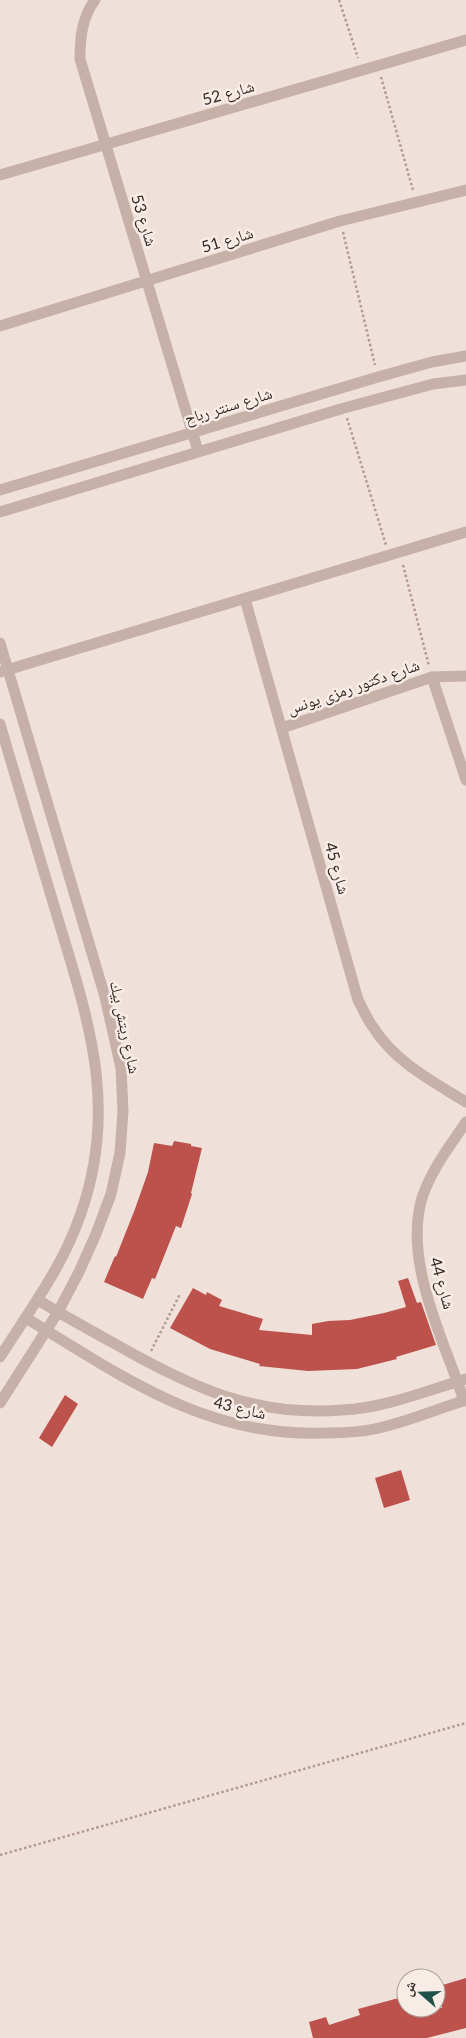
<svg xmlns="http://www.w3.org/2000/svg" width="466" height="2038" font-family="Lato,'Noto Naskh Arabic',sans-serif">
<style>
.building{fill:#bd514b}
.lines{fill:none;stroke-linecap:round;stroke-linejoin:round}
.path{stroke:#b29992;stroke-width:2.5;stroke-dasharray:2.5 2.5;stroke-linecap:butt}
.street{stroke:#c6b0a7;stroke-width:11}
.labels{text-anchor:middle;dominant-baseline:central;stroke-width:5;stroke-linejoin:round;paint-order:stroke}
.street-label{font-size:16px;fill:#342927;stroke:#f8ece6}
</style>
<rect width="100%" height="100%" fill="#efe1da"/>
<g class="building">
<polygon points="174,1141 191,1144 191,1146 202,1148 191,1193 192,1194 181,1228 176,1226 155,1279 152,1278 143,1299 104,1282 115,1256 116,1257 135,1209 148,1172 154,1143 172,1146"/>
<polygon points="408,1278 417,1303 421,1302 436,1345 396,1357 397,1359 357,1369 308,1371 259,1366 260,1364 210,1349 170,1328 193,1288 206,1295 207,1292 222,1300 219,1306 263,1319 259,1330 312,1335 312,1324 328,1321 350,1320 384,1313 406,1307 398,1281"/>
<polygon points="65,1395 78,1404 52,1447 39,1438"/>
<polygon points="401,1470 410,1500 384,1508 375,1478"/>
<polygon points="466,1978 466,2028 427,2038 313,2038 309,2022 326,2017 329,2025 360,2015 358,2009 406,1996 406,2008 442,2008 436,1987"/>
</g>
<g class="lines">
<g class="path">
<polyline points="339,0 358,58"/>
<polyline points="381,77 413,190"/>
<polyline points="343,232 375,365"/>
<polyline points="347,418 386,545"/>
<polyline points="403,565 429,666"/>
<polyline points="151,1351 180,1294"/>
<polyline points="0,1855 466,1723"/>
</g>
<g class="street">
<path d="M95,0C82,17 80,38 80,59L198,451"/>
<polyline points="0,175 466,40"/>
<polyline points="0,326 340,221 466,190"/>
<polyline points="0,490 378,377 432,362 466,356"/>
<polyline points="0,512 344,408 433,384 466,380"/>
<path d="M245,599L358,1000C363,1009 367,1019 373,1027C395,1062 432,1081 466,1102"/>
<polyline points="0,643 105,997 121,1068 123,1111 120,1153 111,1194 96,1234 79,1272 58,1312 0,1403"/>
<polyline points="0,672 466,532"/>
<polyline points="432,677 466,780"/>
<path d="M0,724C18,786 37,848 55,909C87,1016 120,1105 80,1216C62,1268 29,1311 0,1357"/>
<polyline points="282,728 432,677 466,676"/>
<path d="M38,1300C64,1316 90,1330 117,1345C191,1387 254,1417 342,1410C384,1408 426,1391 466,1379"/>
<path d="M26,1318C123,1377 207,1438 326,1433C344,1433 362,1432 379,1428C409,1421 437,1409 466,1400"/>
<path d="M464,1401C444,1340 403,1262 422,1198C431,1170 450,1146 466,1122"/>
</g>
</g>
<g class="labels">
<g class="street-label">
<text transform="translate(228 92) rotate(-16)">شارع 52</text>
<text transform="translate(145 220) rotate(73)">شارع 53</text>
<text transform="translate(227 239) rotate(-17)">شارع 51</text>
<text transform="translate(228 405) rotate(-17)">شارع سنتر رباح</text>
<text transform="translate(353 686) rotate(-19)">شارع دكتور رمزى يونس</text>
<text transform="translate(338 868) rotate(74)">شارع 45</text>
<text transform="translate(126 1027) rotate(78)">شارع ريتش بيك</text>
<text transform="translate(443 1283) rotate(74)">شارع 44</text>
<text transform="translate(240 1407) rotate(13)">شارع 43</text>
</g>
</g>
<g transform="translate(421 1993) rotate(290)"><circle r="24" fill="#f8ece6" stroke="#aa9e9a"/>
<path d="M0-4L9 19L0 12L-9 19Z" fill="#20524b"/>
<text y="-8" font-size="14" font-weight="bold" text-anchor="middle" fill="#342927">ش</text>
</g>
</svg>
